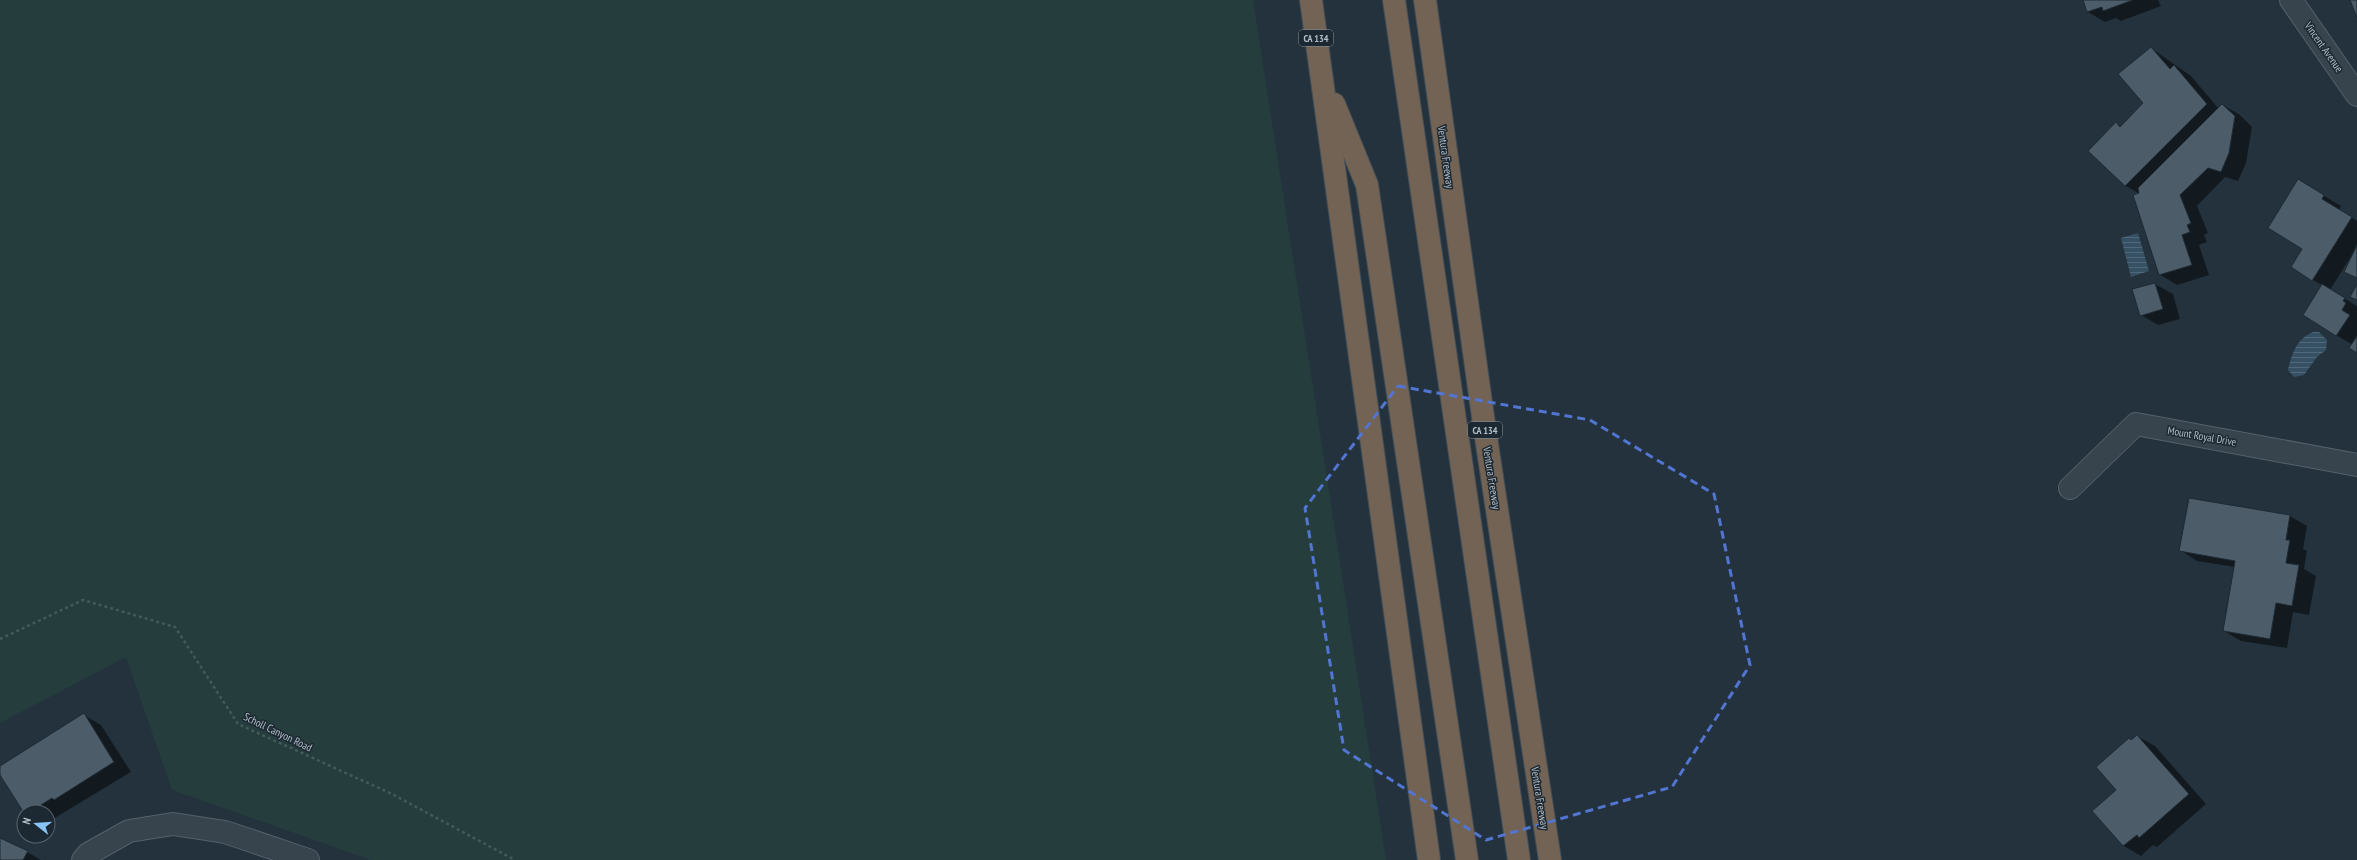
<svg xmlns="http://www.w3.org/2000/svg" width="2357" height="860" font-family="'PT Sans Narrow',sans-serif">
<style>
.green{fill:#253e3d}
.water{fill:url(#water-rules)}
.shadow{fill:#0007}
.building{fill:#4c5c68;stroke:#1e2a34}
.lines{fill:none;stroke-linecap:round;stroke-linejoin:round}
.minor-casing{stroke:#55616b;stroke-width:24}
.motorway-casing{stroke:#424e58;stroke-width:24}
.path{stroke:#435a5a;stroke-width:2.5;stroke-dasharray:3 3;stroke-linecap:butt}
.minor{stroke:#37434d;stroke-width:22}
.motorway{stroke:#736354;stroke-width:22}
.marked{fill:none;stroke:#5275d2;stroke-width:3;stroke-dasharray:8 5;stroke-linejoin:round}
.labels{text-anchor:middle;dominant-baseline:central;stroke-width:3;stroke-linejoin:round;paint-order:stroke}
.shield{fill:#1c2832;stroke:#86919b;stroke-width:1}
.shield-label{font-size:10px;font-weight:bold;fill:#b3bec8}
.street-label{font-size:11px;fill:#b3bec8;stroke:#1c2832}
</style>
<defs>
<pattern id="water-rules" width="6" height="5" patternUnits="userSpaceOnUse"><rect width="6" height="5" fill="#375164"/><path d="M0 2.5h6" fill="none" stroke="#526879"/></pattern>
</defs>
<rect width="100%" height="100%" fill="#23323d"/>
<polygon class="green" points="0,0 1253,0 1386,860 371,860 172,790 126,657 0,723"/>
<g class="water">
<polygon points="2138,233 2149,271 2131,277 2121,238"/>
<path d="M2313,332H2319L2327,340L2326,350L2317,357L2304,375L2294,377L2288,370C2292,354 2296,339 2313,332Z"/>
</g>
<g class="shadow">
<polygon points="2084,0 2158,0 2161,6 2121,21 2116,18 2105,22 2088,12"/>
<polygon points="2151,48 2191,76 2219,109 2223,105 2240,115 2252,127 2246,163 2238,181 2225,177 2197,206 2208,233 2204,235 2207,242 2199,245 2209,275 2177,285 2159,274 2140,194 2126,186 2089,151 2116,124 2122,127 2144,103"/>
<polygon points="2316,191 2341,206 2339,210 2357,221 2357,278 2346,272 2353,253 2330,290 2357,306 2357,352 2353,345 2336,335 2322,285 2313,280 2303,249"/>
<polygon points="2155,284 2173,294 2180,319 2158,325 2141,315"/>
<polygon points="2290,516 2307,526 2303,549 2307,551 2304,569 2316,576 2309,615 2293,612 2287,648 2241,641 2224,631 2235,567 2197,561 2180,550"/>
<polygon points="84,715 101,725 131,772 48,822 48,812 25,812 0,773 0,767"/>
<polygon points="2137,736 2155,746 2206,804 2157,847 2153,845 2141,856 2124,846 2093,811 2117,790 2131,741"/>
<polygon points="0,838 27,852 41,860 0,860"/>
</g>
<g class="building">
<polygon points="2083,0 2133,0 2103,11 2102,7 2087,12"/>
<polygon points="2350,0 2357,0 2357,18"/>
<polygon points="2151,47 2170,69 2174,65 2207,104 2125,186 2088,151 2116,122 2120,127 2143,103 2118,74"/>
<polygon points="2222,104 2235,116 2229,153 2221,172 2208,168 2180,195 2191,223 2187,225 2190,232 2182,235 2192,265 2159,275 2133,195 2139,193 2138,188"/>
<polygon points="2298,179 2324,195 2322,199 2352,217 2312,281 2291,267 2302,249 2268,228"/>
<polygon points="2357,245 2357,278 2344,272"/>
<polygon points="2155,283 2163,309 2140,316 2132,289"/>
<polygon points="2322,284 2345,298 2343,301 2346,303 2342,310 2350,315 2336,336 2303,315"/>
<polygon points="2357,284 2357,300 2350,297"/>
<polygon points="2357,336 2357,353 2349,348"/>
<polygon points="2189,498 2290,515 2286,540 2290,540 2286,563 2299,565 2292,606 2276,603 2270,639 2223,631 2235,561 2179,551"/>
<polygon points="84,713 114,762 54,800 52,798 30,812 24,813 0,775 0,766"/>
<polygon points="2137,735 2189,794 2139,838 2137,835 2123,846 2092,811 2116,790 2096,767 2129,738 2131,740"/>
<polygon points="0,838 28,851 23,860 0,860"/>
</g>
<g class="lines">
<defs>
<g id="minor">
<polyline points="2291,0 2357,95"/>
<polyline points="2070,488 2136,424 2357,465"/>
<polyline points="83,860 88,854 129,831 173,824 225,832 308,860"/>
</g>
<g id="motorway">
<polyline points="1311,0 1429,860"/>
<polyline points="1394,0 1519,860"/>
<polyline points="1425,0 1484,424 1550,860"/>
<polyline points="1334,104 1367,185 1467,860"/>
</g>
</defs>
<use href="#minor" class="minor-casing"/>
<use href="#motorway" class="motorway-casing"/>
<polyline class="path" points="0,639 83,600 175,627 238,724 392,794 515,860"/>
<use href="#minor" class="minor"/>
<use href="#motorway" class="motorway"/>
</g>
<path class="marked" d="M1398,386L1590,420L1714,494L1750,665L1672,787L1486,840L1344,750L1305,508Z"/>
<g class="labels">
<g class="shield">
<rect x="1299" y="30" width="34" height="16" rx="3"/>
<rect x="1468" y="422" width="34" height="16" rx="3"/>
</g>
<g class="shield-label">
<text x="1316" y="38">CA 134</text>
<text x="1485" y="430">CA 134</text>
</g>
<g class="street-label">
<text transform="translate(2324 47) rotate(55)">Vincent Avenue</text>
<text transform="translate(1446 157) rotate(82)">Ventura Freeway</text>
<text transform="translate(2202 436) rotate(10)">Mount Royal Drive</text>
<text transform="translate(1492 478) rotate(81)">Ventura Freeway</text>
<text transform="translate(278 732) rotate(26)">Scholl Canyon Road</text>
<text transform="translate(1540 798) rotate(81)">Ventura Freeway</text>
</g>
</g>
<g transform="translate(36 824) rotate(287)"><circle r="19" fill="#1c2832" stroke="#58646e"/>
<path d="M0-3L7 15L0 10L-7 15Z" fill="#89c4f8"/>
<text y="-6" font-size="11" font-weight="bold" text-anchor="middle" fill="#b3bec8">N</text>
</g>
</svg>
